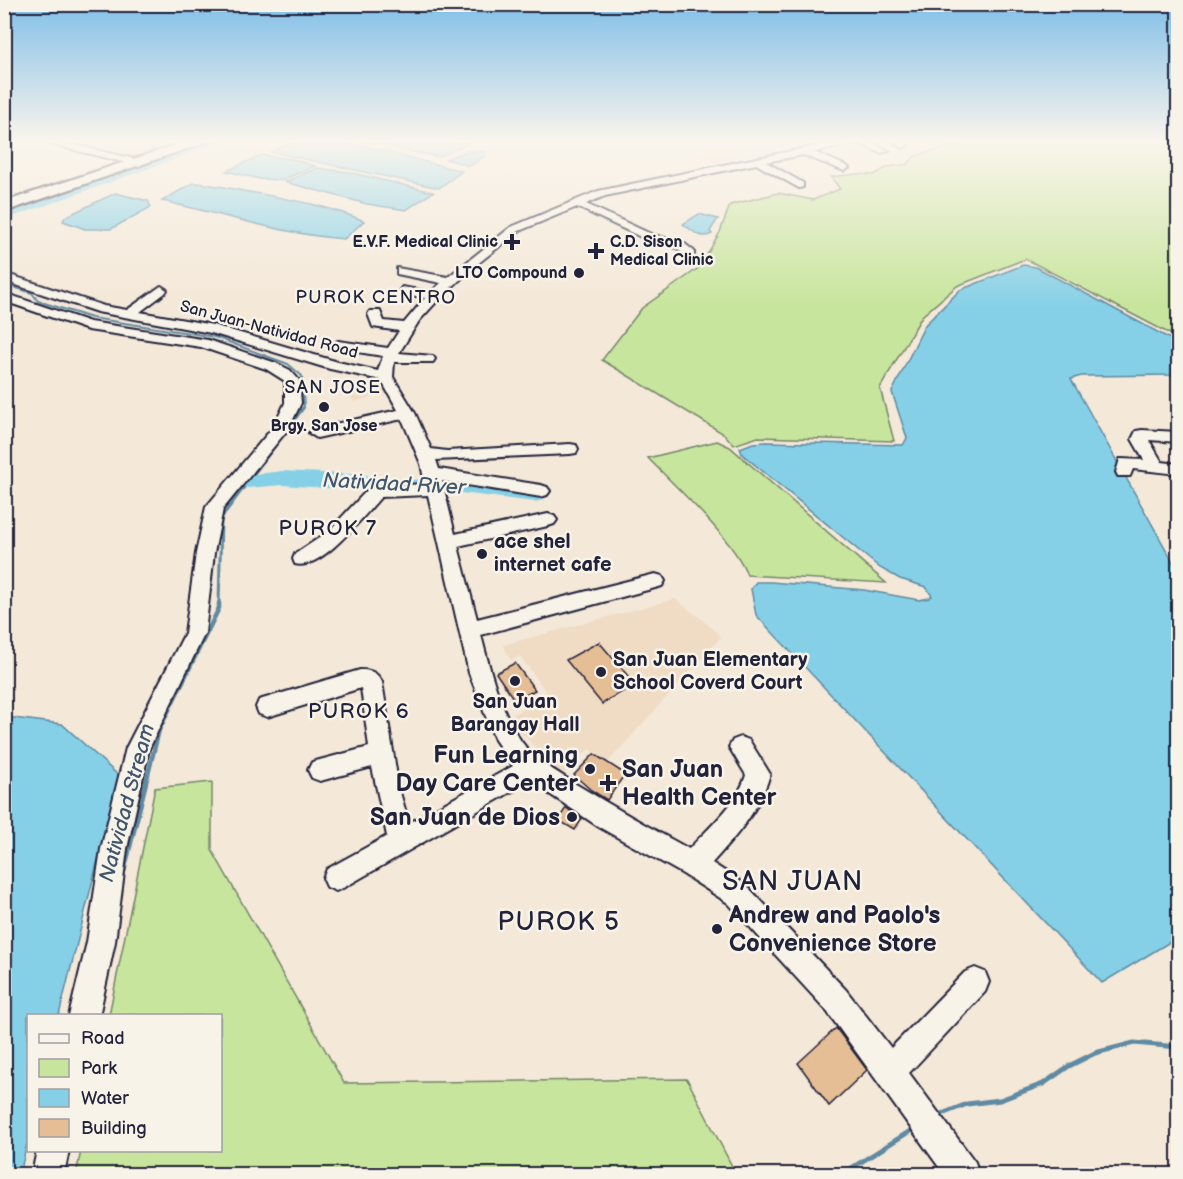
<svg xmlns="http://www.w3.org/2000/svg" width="1183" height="1179" font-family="'Balsamiq Sans',sans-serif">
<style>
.built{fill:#f0dbc4}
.green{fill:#c7e59c;stroke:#74846c;stroke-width:1.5}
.water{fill:#86d0e7;stroke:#5e8aa2;stroke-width:1.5}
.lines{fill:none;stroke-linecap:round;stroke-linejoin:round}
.stream-far3{stroke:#5e8aa2;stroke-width:2}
.stream-far2{stroke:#5e8aa2;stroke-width:3}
.stream-far1{stroke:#5e8aa2;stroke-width:4.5}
.stream{stroke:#5e8aa2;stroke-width:5}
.river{fill:#86d0e7;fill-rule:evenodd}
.building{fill:#e6be96;stroke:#22223b;stroke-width:1.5}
.minor-casing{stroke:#22223b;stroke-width:4}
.highway-casing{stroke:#22223b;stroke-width:5}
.minor{fill:#f7f3e8;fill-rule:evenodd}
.highway{fill:#f7f3e8;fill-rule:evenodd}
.poi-dot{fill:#22223b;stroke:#f7f3e8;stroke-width:2}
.labels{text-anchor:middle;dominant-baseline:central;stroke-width:5;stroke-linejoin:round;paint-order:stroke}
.far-poi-label{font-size:16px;font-weight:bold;fill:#22223b;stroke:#f7f3e8;text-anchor:end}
.far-street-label{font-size:16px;fill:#22223b;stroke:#f7f3e8}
.far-neighbourhood-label{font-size:18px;letter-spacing:1.5px;fill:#22223b;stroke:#f7f3e8}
.far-quarter-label{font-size:18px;letter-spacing:1.5px;fill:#22223b;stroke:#f7f3e8}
.poi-label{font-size:20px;font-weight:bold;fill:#22223b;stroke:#f7f3e8;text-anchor:start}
.water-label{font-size:21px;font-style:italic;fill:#40566f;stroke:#f7f3e8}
.neighbourhood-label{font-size:21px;letter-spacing:1.5px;fill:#22223b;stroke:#f7f3e8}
.near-poi-label{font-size:24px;font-weight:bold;fill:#22223b;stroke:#f7f3e8;text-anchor:end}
.near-neighbourhood-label{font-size:26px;letter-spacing:1.5px;fill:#22223b;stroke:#f7f3e8}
.near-quarter-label{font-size:27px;letter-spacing:1.5px;fill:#22223b;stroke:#f7f3e8}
</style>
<rect width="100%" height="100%" fill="#f4e8d8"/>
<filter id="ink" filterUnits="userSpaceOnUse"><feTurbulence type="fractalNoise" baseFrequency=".0167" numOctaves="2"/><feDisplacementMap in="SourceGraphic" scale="12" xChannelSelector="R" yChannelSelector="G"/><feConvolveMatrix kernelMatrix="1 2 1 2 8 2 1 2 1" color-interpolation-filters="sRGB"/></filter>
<g filter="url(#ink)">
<g class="built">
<polygon points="55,141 181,141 129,159"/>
<polygon points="721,148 747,162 722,167 697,153"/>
<polygon points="383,382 388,393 353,402 349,391"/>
<polygon points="675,599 703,620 721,637 607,763 589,749 561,776 508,718 547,693 520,656 511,660 503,645"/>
</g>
<g class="green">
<polygon points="972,141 1178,141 1178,338 1026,259 1020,261 957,286 922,316 880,388 894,441 758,437 734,445 724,434 602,360 642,308 700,267 720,232 730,205 778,193 813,200 840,189 831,177 857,174 874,175 888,167 908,164 915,156"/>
<path d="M717,441L730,447L886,583L747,575C736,542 674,485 648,458Z"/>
<polygon points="212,782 212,850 344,1083 687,1079 736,1174 76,1174 81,1151 220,1150 220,1016 109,1015 155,788"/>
</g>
<g class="water">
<polygon points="294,141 344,141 462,171 439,188 271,152"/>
<polygon points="360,141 473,141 438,157"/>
<polygon points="466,151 485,152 485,156 470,166 446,159"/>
<polygon points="262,155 292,159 315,166 282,180 260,179 226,171"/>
<polygon points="317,168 348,172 433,192 406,210 367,204 285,182"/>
<path d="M193,183C209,183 223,187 239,190C281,198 325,204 364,221L344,239C282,234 222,214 162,201Z"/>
<polygon points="115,193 148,201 151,207 111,229 85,229 63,221 65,217"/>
<path d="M699,214L718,219L710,231L712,234C700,240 693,231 683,224Z"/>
<polygon points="1023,265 1036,267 1178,343 1178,375 1081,376 1071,379 1178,571 1178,937 1102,983 756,615 751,589 756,582 771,582 864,590 919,600 929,598 932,596 926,587 900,579 880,568 742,454 740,448 753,443 766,442 903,445 907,438 892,392 925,325 960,290"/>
<polygon points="5,717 62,724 119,776 59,1015 28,1016 28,1139 20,1174 5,1174"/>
</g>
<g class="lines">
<polyline class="stream-far3" points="4,284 32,293 38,301 92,318 215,337 288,364 302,376 304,407 302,410"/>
<polyline class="stream-far2" points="219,604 221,518 303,408"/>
<polyline class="stream-far1" points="128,855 159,730 219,608 219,603"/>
<g class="stream">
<polyline points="124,871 128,854"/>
<polyline points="937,1116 967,1104 1000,1100 1043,1084 1069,1066 1095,1053 1134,1043 1178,1047"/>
<polyline points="837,1174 850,1169 915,1128"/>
</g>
<g class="river">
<polygon points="209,141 226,141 4,220 4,211"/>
<polygon points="282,471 365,475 382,479 414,480 436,476 535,488 543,490 546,495 543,500 535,502 436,490 414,494 282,485 248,488 241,486 238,481 241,476"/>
</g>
</g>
<g class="building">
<polygon points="599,642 635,684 602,704 566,660"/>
<polygon points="515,663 535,690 515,701 496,673"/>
<polygon points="594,754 625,774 607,800 591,790 574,775"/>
<polygon points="566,808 582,819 575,830 558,820"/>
<polygon points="836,1028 867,1070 829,1106 798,1063"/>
</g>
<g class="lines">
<defs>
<g id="minor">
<polygon points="56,141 139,160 144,163 139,166 50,144"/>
<path d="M839,141H869L889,151L881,153L857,143L814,152L847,166L849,168L844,171L803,155L766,162L803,183V187L799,188L756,164L605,196L586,204L651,234L685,244L694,251V257H686L677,248L643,238L577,207L519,231L476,265L439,299L419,321L399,353L433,356L435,359L433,362H394L393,377L415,413L431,449L447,451L570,444L576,445L578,449L576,453L570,454L436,460L439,469L541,485L547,487L550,491L547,495L541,497L442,481L455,534L548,514L554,516L557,520L554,524L548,526L458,546L477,619L655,574L662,576L665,581L662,586L655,588L481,635C490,670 500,711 521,741C534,760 556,771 574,783C612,806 650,828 689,849C709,827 737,805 746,775L729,747L733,740L741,737L749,740L770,774C760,810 736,836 712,863L746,885L846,990L891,1048L965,972L975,968L985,972L989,982L985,992L909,1073L975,1162L979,1174H944L826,1010L728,903L683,874L599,827L530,781L345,887L336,891L327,887L323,878L327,869L387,836L372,767L320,781L312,778L308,770L312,762L369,747L361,688L267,717L259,714L256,707L259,700L360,670C371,670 377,672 382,682L399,789L409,823L513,766L495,740L469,673L428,495L381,497C365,514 321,572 295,564L293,559L295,554L328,532L370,487L425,484L421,464L402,419L317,438L309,433L317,428L398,410L381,380L330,369L211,333L97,312L4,281V273L104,306L127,310L161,286L167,290L165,293L140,312L213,325L338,362L378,371L383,356L338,349L331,345L338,341L388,348L399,331L373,327L368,314L370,311H380L384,321L404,323L425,298L402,293L400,290L402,287L431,292L441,283L397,274V268L448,277L511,227L598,191Z"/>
<polygon points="891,141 903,141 908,145 903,148"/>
<polygon points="4,293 90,322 208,340 276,363 290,370 299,380 301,403 289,428 223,509 214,553 205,633 149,749 127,849 115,942 99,1016 69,1016 87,942 101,849 126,748 185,633 196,553 206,507 274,426 285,403 285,381 266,369 201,347 88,330 4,301"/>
<polygon points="1142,430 1178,432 1178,442 1149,440 1162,462 1178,464 1178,474 1133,469 1130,476 1118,476 1116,472 1120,459 1144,460 1132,439 1136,431"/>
<polygon points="37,1150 69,1150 64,1174 32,1174"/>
</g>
<polygon id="highway" points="188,141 209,141 4,212 4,202"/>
</defs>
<use href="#minor" class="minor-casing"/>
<use href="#highway" class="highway-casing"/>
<use href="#minor" class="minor"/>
<use href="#highway" class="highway"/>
</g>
</g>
<linearGradient id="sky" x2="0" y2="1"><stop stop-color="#81bfe8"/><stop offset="0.46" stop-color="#faf5ed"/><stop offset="1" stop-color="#faf5ed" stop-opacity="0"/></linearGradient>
<rect width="1183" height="307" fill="url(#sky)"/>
<g class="poi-dot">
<path d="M509 233h6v6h6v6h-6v6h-6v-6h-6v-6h6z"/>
<path d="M593 242h6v6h6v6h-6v6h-6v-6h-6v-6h6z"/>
<circle cx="579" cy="273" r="6"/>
<circle cx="324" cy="407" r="6"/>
<circle cx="482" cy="554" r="6"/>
<circle cx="601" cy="672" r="6"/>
<circle cx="515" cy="681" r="6"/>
<circle cx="590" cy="769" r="6"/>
<path d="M605 774h6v6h6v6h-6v6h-6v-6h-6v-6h6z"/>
<circle cx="572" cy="817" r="6"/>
<circle cx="717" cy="929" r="6"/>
</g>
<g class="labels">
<g class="far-poi-label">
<text x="498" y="242">E.V.F. Medical Clinic</text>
<text x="610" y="242" text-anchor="start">C.D. Sison<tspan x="610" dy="18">Medical Clinic</tspan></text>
<text x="567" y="273">LTO Compound</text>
<text x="324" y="426" text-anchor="middle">Brgy. San Jose</text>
</g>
<g class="far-street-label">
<text transform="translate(269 330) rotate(15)">San Juan-Natividad Road</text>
</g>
<g class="far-neighbourhood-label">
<text x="376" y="297">PUROK CENTRO</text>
</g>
<g class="far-quarter-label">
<text x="333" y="387">SAN JOSE</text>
</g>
<g class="poi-label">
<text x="494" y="542">ace shel<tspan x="494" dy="23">internet cafe</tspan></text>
<text x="613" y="660">San Juan Elementary<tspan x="613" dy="23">School Coverd Court</tspan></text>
<text x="515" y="702" text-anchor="middle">San Juan<tspan x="515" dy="23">Barangay Hall</tspan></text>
</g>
<g class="water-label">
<text transform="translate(394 484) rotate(3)">Natividad River</text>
<text transform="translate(127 803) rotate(-75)">Natividad Stream</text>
</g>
<g class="neighbourhood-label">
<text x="328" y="528">PUROK 7</text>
<text x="359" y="711">PUROK 6</text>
</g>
<g class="near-poi-label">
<text x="578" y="755">Fun Learning<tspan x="578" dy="28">Day Care Center</tspan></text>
<text x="622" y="769" text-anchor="start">San Juan<tspan x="622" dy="28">Health Center</tspan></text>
<text x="560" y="817">San Juan de Dios</text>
<text x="729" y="915" text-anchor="start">Andrew and Paolo's<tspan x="729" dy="28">Convenience Store</tspan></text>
</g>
<g class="near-neighbourhood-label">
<text x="559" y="922">PUROK 5</text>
</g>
<g class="near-quarter-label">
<text x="793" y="882">SAN JUAN</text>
</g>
</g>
<rect width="1183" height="1179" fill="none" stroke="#f7f3e8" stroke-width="24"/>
<rect x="12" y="12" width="1159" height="1155" fill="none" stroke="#22223b" stroke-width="2" filter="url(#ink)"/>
<rect x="27" y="1014" width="195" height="138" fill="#f7f3e8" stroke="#a29fa3" stroke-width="1.5"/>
<rect x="39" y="1034" width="30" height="9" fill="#f7f3e8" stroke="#a29fa3" stroke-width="1.5"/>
<text x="81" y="1044" font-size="18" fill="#22223b">Road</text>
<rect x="39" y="1059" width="30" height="18" fill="#c7e59c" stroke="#a29fa3" stroke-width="1.5"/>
<text x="81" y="1074" font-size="18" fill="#22223b">Park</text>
<rect x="39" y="1089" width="30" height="18" fill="#86d0e7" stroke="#a29fa3" stroke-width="1.5"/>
<text x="81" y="1104" font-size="18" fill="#22223b">Water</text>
<rect x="39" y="1119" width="30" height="18" fill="#e6be96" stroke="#a29fa3" stroke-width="1.5"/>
<text x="81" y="1134" font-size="18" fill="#22223b">Building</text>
</svg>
